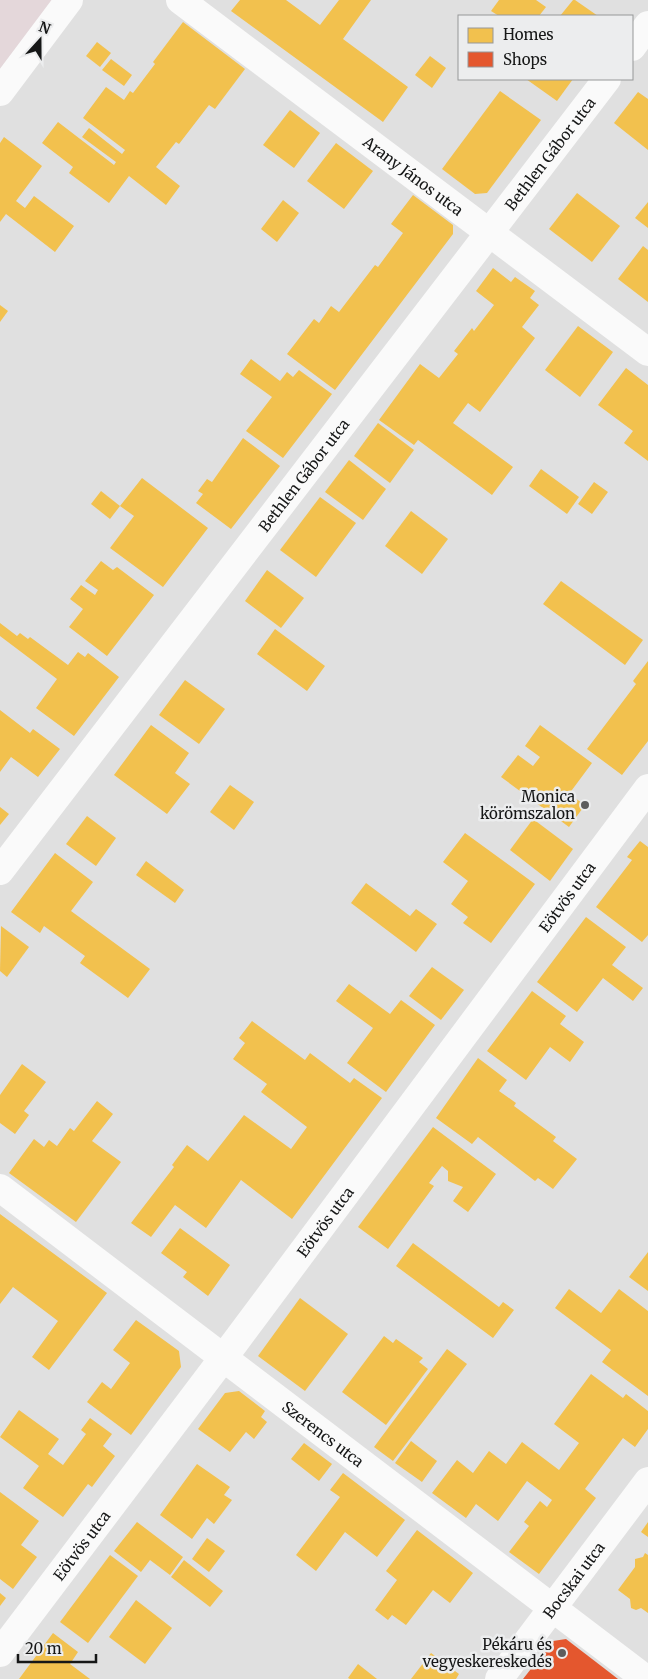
<svg xmlns="http://www.w3.org/2000/svg" width="648" height="1679" font-family="Merriweather,serif">
<style>
.industrial{fill:#e4d7da}
.homes{fill:#f2c14e}
.shops{fill:#e4572e}
.lines{fill:none;stroke-linecap:round;stroke-linejoin:round}
.minor{stroke:#fafafa;stroke-width:28}
.tertiary{stroke:#fafafa;stroke-width:28}
.poi-dot{fill:#5d5d5d;stroke:#ecedee;stroke-width:2}
.labels{text-anchor:middle;dominant-baseline:central;stroke-width:5;stroke-linejoin:round;paint-order:stroke}
.street-label{font-size:15px;fill:#161717;stroke:#ecedee}
.poi-label{font-size:15px;fill:#161717;stroke:#ecedee;text-anchor:end}
</style>
<rect width="100%" height="100%" fill="#e0e0e0"/>
<polygon class="industrial" points="0,0 53,0 0,69"/>
<g class="homes">
<polygon points="240,0 286,0 320,25 339,0 371,0 343,39 408,87 383,122 231,11"/>
<polygon points="499,0 536,0 546,7 539,16 499,16 491,11"/>
<polygon points="573,0 575,0 598,16 560,16"/>
<polygon points="183,22 245,69 215,109 209,105 179,144 176,142 156,167 180,186 166,205 129,176 109,203 69,173 73,167 42,143 58,122 114,165 116,162 82,137 89,128 122,154 125,150 83,118 106,87 124,100 130,91 133,93 155,64 153,62"/>
<polygon points="97,42 111,53 100,67 86,56"/>
<polygon points="430,56 446,68 432,88 415,75"/>
<polygon points="111,59 132,75 124,86 102,70"/>
<polygon points="526,79 573,79 557,101"/>
<polygon points="500,91 541,120 487,193 475,194 442,169"/>
<polygon points="638,92 648,99 648,150 614,123"/>
<polygon points="290,110 320,133 294,168 263,145"/>
<polygon points="4,137 42,166 16,201 25,208 34,196 74,226 55,252 6,214 0,222 0,143"/>
<polygon points="336,143 373,171 344,209 307,181"/>
<polygon points="577,193 620,226 592,262 549,229"/>
<polygon points="413,195 453,225 453,234 335,390 287,354 314,319 319,323 331,306 339,312 375,265 378,267 403,233 391,224"/>
<polygon points="283,200 299,213 277,242 261,229"/>
<polygon points="648,202 648,228 635,218"/>
<polygon points="643,246 648,250 648,302 618,279"/>
<polygon points="493,268 511,282 515,277 535,291 530,298 539,305 522,327 535,338 480,412 468,403 453,423 513,467 492,495 418,440 414,445 379,420 420,364 439,378 458,354 454,351 472,328 474,331 494,305 476,291"/>
<polygon points="0,305 8,311 0,322"/>
<polygon points="578,326 613,352 580,397 545,370"/>
<polygon points="251,359 280,381 287,372 293,377 299,370 332,394 283,458 246,431 272,397 240,374"/>
<polygon points="626,368 648,385 648,461 624,443 633,431 598,405"/>
<polygon points="378,423 414,450 390,483 354,456"/>
<polygon points="243,438 280,466 231,529 196,503 203,494 198,491 207,479 212,482"/>
<polygon points="349,460 386,489 363,520 325,492"/>
<polygon points="541,469 579,497 567,514 529,486"/>
<polygon points="142,478 208,528 163,587 110,548 134,516 120,506"/>
<polygon points="594,482 608,492 592,514 578,504"/>
<polygon points="101,491 120,506 110,519 91,504"/>
<polygon points="320,497 356,523 316,577 280,550"/>
<polygon points="411,511 448,539 422,574 385,546"/>
<polygon points="101,561 113,570 117,567 154,595 107,656 69,627 83,609 70,599 81,585 95,595 98,590 85,581"/>
<polygon points="267,570 304,598 281,628 245,601"/>
<polygon points="561,581 643,640 625,665 543,604"/>
<polygon points="0,623 17,636 20,633 28,639 30,637 68,665 78,652 85,657 88,653 119,677 74,736 36,708 57,679 0,636"/>
<polygon points="275,629 325,666 307,691 257,654"/>
<polygon points="648,661 648,741 622,775 587,749 636,684 633,681"/>
<polygon points="185,680 225,709 199,744 159,715"/>
<polygon points="0,710 30,733 33,729 60,749 38,777 11,757 0,772"/>
<polygon points="151,725 189,753 175,773 190,784 167,814 114,775"/>
<polygon points="540,725 592,763 569,794 585,805 569,827 501,777 518,755 533,766 540,757 525,746"/>
<polygon points="230,785 254,802 234,830 210,812"/>
<polygon points="0,807 9,814 0,825"/>
<polygon points="87,816 116,838 96,866 66,844"/>
<polygon points="533,819 573,849 550,881 510,850"/>
<polygon points="465,833 535,884 491,943 463,923 468,917 451,904 468,881 443,862"/>
<polygon points="640,841 648,847 648,935 642,942 596,907 632,860 627,857"/>
<polygon points="55,853 93,882 71,911 150,969 128,998 80,963 85,956 44,926 40,933 11,912"/>
<polygon points="146,861 184,890 175,903 136,875"/>
<polygon points="366,883 410,916 416,909 437,924 416,952 351,903"/>
<polygon points="586,917 626,947 612,965 643,988 633,1001 603,978 577,1012 537,982"/>
<polygon points="1,926 29,947 7,977 0,971"/>
<polygon points="432,967 464,990 441,1020 409,996"/>
<polygon points="349,984 390,1014 401,1000 435,1025 386,1092 347,1063 373,1028 336,1001"/>
<polygon points="532,991 566,1016 560,1024 584,1042 570,1062 550,1047 526,1080 487,1051"/>
<polygon points="252,1021 305,1060 310,1053 350,1083 354,1078 382,1098 292,1219 241,1180 206,1228 175,1205 151,1237 131,1223 174,1167 172,1165 187,1145 208,1161 244,1115 291,1149 307,1127 261,1092 267,1084 233,1059 245,1043 239,1038"/>
<polygon points="478,1058 507,1080 499,1091 516,1103 514,1106 556,1137 553,1141 577,1159 553,1189 538,1178 535,1181 478,1137 472,1144 436,1118"/>
<polygon points="22,1064 46,1082 24,1111 29,1115 15,1134 0,1123 0,1095"/>
<polygon points="97,1101 113,1114 92,1141 121,1162 76,1222 9,1173 34,1139 44,1147 49,1140 57,1146 70,1128 74,1131"/>
<polygon points="433,1127 496,1174 468,1212 453,1201 463,1187 448,1181 448,1171 442,1166 429,1183 434,1186 388,1249 358,1227"/>
<polygon points="0,1214 107,1293 49,1370 32,1357 58,1321 13,1287 0,1304"/>
<polygon points="180,1228 230,1265 208,1296 183,1277 187,1272 161,1253"/>
<polygon points="413,1243 499,1307 503,1302 514,1310 493,1338 396,1266"/>
<polygon points="648,1252 648,1291 629,1277"/>
<polygon points="569,1289 601,1313 619,1289 648,1311 648,1396 602,1362 611,1350 555,1308"/>
<polygon points="300,1298 348,1334 305,1391 258,1356"/>
<polygon points="136,1320 179,1351 181,1367 131,1435 87,1402 102,1382 111,1389 130,1363 113,1350"/>
<polygon points="384,1336 393,1343 396,1339 423,1358 419,1362 428,1369 386,1425 342,1392"/>
<polygon points="447,1349 467,1364 393,1461 374,1447"/>
<polygon points="591,1374 623,1398 626,1394 648,1411 648,1429 635,1447 623,1438 585,1489 596,1498 539,1574 509,1552 529,1526 524,1522 540,1501 547,1507 552,1500 527,1481 498,1521 476,1504 466,1518 432,1493 457,1460 473,1473 489,1451 506,1464 522,1442 559,1470 579,1443 554,1424"/>
<polygon points="239,1391 265,1411 261,1417 267,1422 254,1439 246,1432 230,1452 198,1429 225,1393"/>
<polygon points="19,1410 59,1439 48,1454 63,1465 86,1434 81,1430 90,1418 112,1434 103,1446 115,1456 92,1487 88,1484 63,1517 23,1488 39,1466 0,1437"/>
<polygon points="411,1441 437,1461 422,1482 395,1463"/>
<polygon points="304,1443 332,1464 319,1481 291,1459"/>
<polygon points="197,1464 230,1487 224,1495 232,1500 214,1524 207,1518 192,1539 160,1515"/>
<polygon points="343,1473 405,1520 377,1557 345,1532 316,1571 296,1555 340,1497 330,1490"/>
<polygon points="0,1492 39,1521 21,1545 37,1557 13,1589 0,1579"/>
<polygon points="137,1522 183,1557 170,1575 150,1560 141,1572 114,1551"/>
<polygon points="648,1522 648,1537 641,1532"/>
<polygon points="417,1530 473,1573 450,1603 433,1590 406,1625 392,1615 388,1620 375,1610 397,1580 386,1571"/>
<polygon points="207,1538 225,1551 209,1572 192,1559"/>
<polygon points="645,1553 648,1555 648,1613 641,1608 636,1610 631,1608 630,1599 618,1590 635,1567 635,1559 643,1557"/>
<polygon points="110,1555 138,1576 88,1643 60,1622"/>
<polygon points="184,1560 223,1591 210,1607 171,1577"/>
<polygon points="0,1593 6,1598 0,1606"/>
<polygon points="136,1600 172,1628 145,1664 109,1637"/>
<polygon points="53,1633 78,1652 70,1664 90,1679 19,1679"/>
<polygon points="431,1653 459,1674 456,1679 411,1679"/>
<polygon points="358,1664 377,1679 350,1679 348,1678"/>
</g>
<polygon class="shops" points="566,1639 609,1672 618,1679 523,1679 553,1641"/>
<g class="lines">
<g class="minor">
<path id="s1" d="M180,0L648,352"/>
<polyline points="632,47 648,25"/>
<polyline points="0,92 69,0"/>
<path id="s2" d="M0,871L607,79"/>
<path id="s3" d="M0,1653L236,1341L648,788"/>
<path id="s4" d="M499,1679L648,1481"/>
</g>
<path class="tertiary" id="s5" d="M0,1188L646,1679"/>
</g>
<g class="poi-dot">
<circle cx="585" cy="805" r="5"/>
<circle cx="562" cy="1653" r="5"/>
</g>
<g class="labels">
<g class="street-label">
<text stroke="none"><textPath href="#s2" startOffset="904">Bethlen Gábor utca</textPath></text>
<text stroke="none"><textPath href="#s1" startOffset="292">Arany János utca</textPath></text>
<text stroke="none"><textPath href="#s2" startOffset="499">Bethlen Gábor utca</textPath></text>
<text stroke="none"><textPath href="#s3" startOffset="945">Eötvös utca</textPath></text>
<text stroke="none"><textPath href="#s3" startOffset="540">Eötvös utca</textPath></text>
<text stroke="none"><textPath href="#s5" startOffset="406">Szerencs utca</textPath></text>
<text stroke="none"><textPath href="#s3" startOffset="135">Eötvös utca</textPath></text>
<text stroke="none"><textPath href="#s4" startOffset="124">Bocskai utca</textPath></text>
</g>
<g class="poi-label">
<text x="575" y="796">Monica<tspan x="575" dy="17">körömszalon</tspan></text>
<text x="552" y="1644">Pékáru és<tspan x="552" dy="17">vegyeskereskedés</tspan></text>
</g>
</g>
<rect x="458" y="15" width="175" height="65" fill="#ecedee" stroke="#969798"/>
<rect x="468" y="28" width="25" height="15" fill="#f2c14e" stroke="#969798"/>
<text x="503" y="40" font-size="15" fill="#161717">Homes</text>
<rect x="468" y="52" width="25" height="15" fill="#e4572e" stroke="#969798"/>
<text x="503" y="65" font-size="15" fill="#161717">Shops</text>
<g transform="translate(40 40) rotate(21)" stroke="#ecedee" stroke-width="4" paint-order="stroke">
<path d="M0-4L9 19L0 12L-9 19Z" fill="#161717"/>
<text y="-8" font-size="14" font-weight="bold" text-anchor="middle" fill="#161717">N</text>
</g>
<path d="M18 1654v8h78v-8" fill="none" stroke="#161717" stroke-width="2.5"/>
<text x="25" y="1654" font-size="15" fill="#161717" stroke="#ecedee" stroke-width="4" paint-order="stroke">20 m</text>
</svg>
